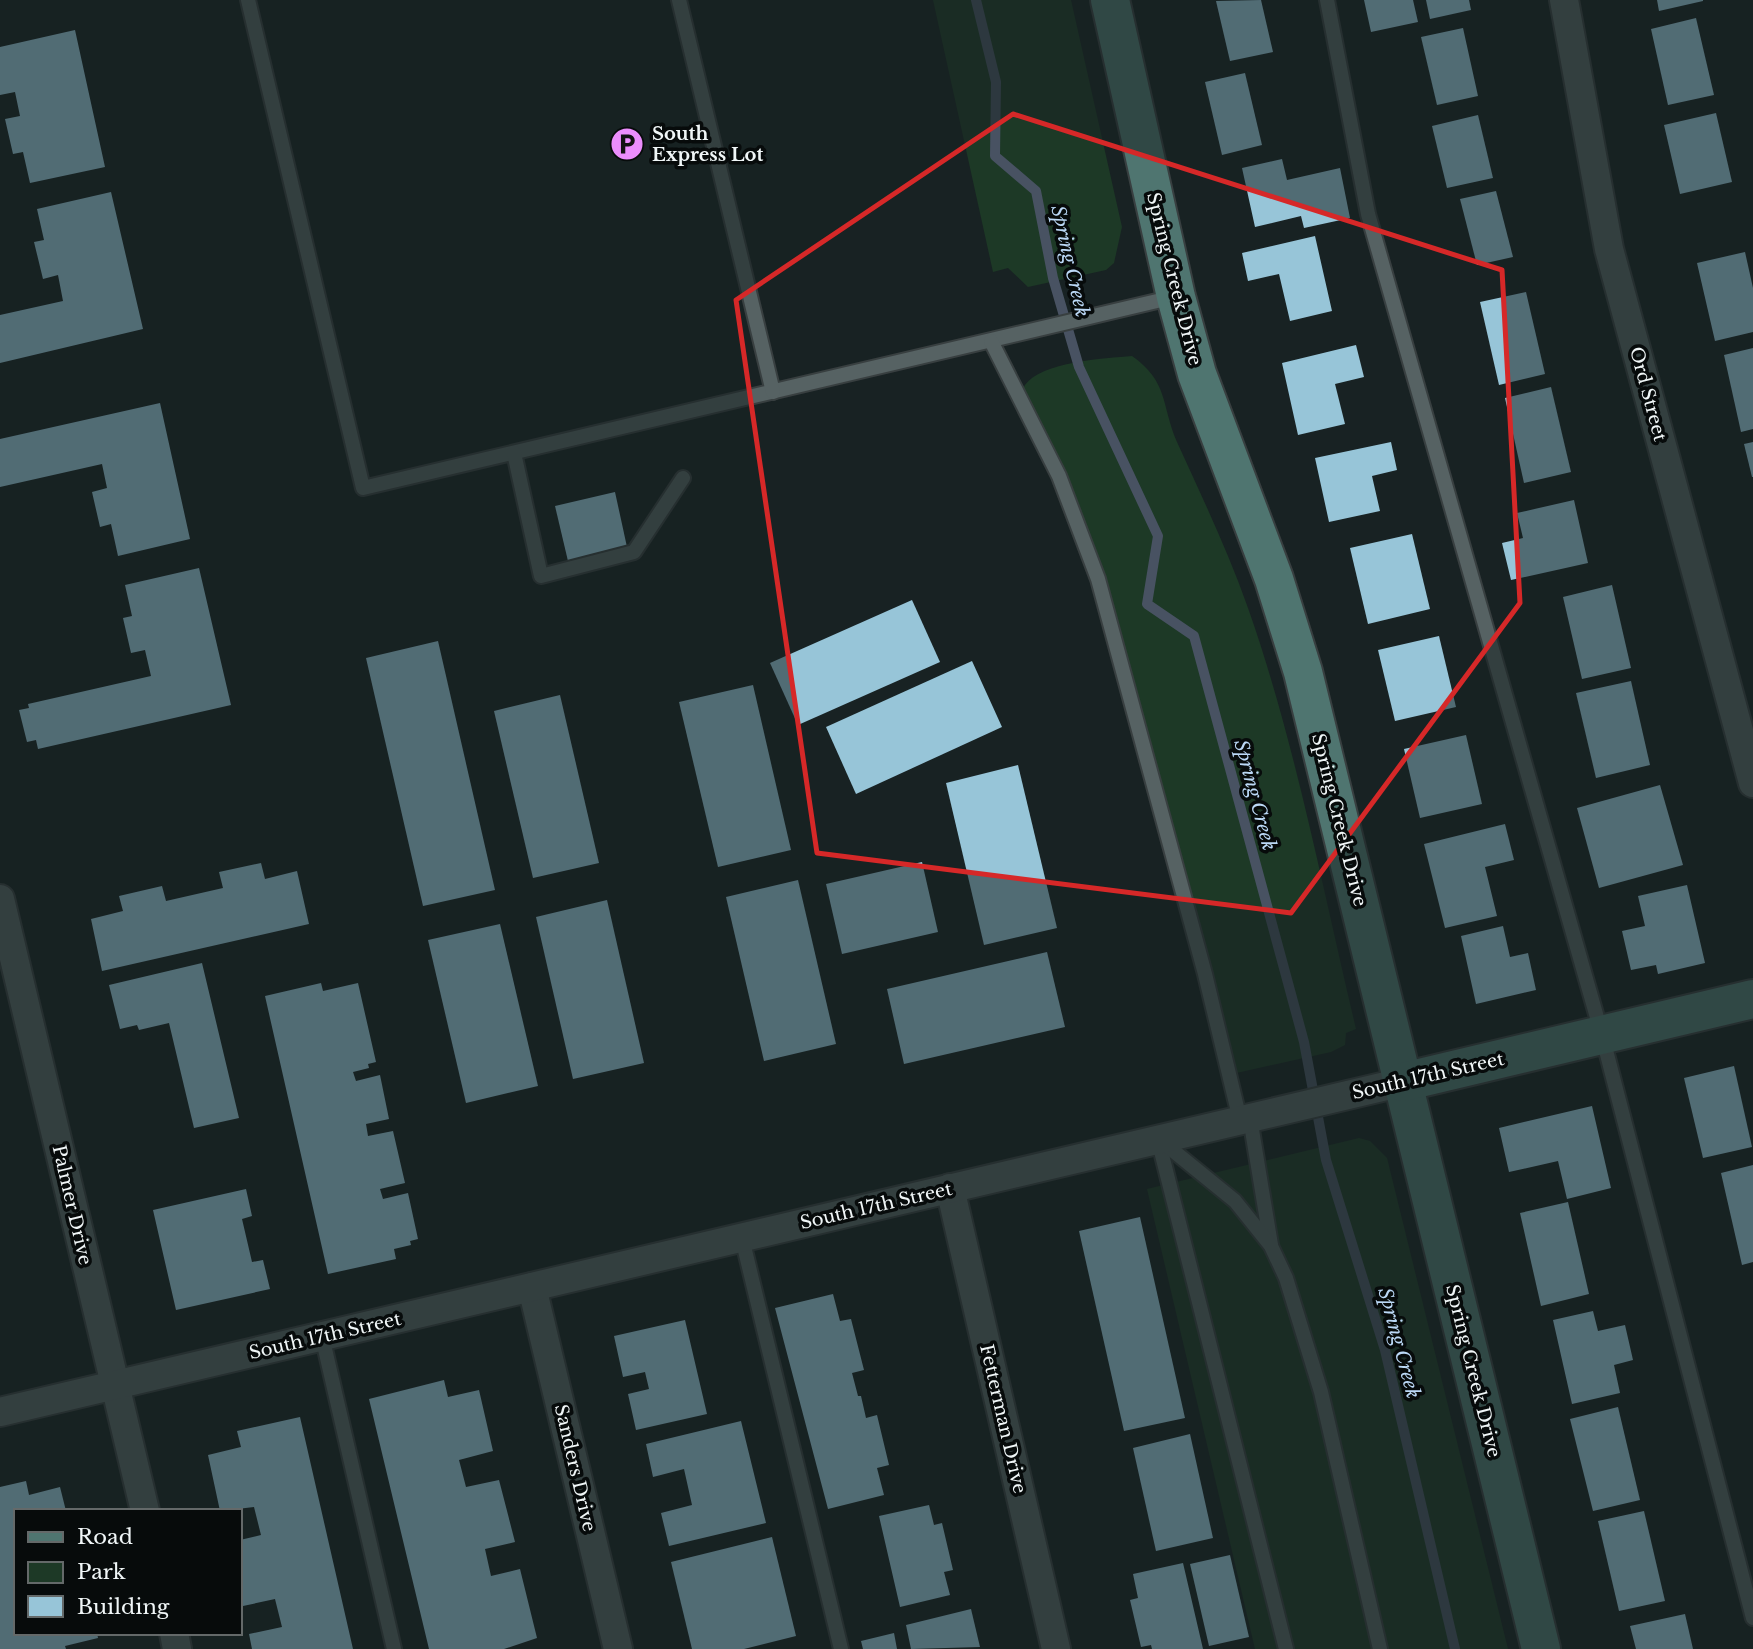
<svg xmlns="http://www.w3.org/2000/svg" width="1753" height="1649" font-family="'Libre Baskerville',serif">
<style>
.green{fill:#1d3926}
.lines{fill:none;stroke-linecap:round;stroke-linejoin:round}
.stream{stroke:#485262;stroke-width:10}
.building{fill:#97c5d8}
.lane-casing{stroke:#383f40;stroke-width:18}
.street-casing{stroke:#383f40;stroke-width:32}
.secondary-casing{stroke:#383f40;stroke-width:42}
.lane{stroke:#566263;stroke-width:14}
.street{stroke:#566263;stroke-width:28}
.secondary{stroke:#4f7570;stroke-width:38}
.marked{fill:none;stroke:#d62828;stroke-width:5;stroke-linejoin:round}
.labels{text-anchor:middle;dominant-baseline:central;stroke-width:7;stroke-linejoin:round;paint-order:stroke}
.poi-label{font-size:18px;font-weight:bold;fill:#f0f6f7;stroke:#070b0b;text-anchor:start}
.street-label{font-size:18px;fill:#f0f6f7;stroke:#070b0b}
.water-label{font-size:19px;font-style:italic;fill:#bbd8f6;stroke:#070b0b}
</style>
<rect width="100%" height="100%" fill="#182223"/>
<g class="green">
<polygon points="933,0 1071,0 1122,227 1114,263 1106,270 1028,287 1008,268 993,272"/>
<path d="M1132,356C1169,382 1161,405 1177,442C1202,497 1228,551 1248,608C1295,741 1323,891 1356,1029L1346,1033L1345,1045L1331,1052L1223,1076L1088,558L1020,402C1021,397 1022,389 1025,385C1041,362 1105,358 1132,356Z"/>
<polygon points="1359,1138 1370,1141 1387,1158 1508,1649 1255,1649 1147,1189"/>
</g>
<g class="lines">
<polyline class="stream" points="976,0 996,82 995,156 1036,191 1053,278 1079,367 1158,536 1147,604 1194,636 1304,1042 1326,1160 1385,1350 1455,1649"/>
</g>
<g class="building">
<polygon points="1261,0 1273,52 1230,61 1216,1"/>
<polygon points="1364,0 1413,0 1418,22 1371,32"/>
<polygon points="1426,0 1469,0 1471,10 1430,19"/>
<polygon points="1657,0 1703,0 1703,1 1659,11"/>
<polygon points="1696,18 1714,95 1668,105 1651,29"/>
<polygon points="1463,28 1478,96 1437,105 1421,37"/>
<polygon points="75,30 105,167 30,183 23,152 13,154 5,119 20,116 15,92 0,95 0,47"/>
<polygon points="1245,73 1262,145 1222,155 1205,82"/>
<polygon points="1716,113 1732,182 1680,194 1664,125"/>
<polygon points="1478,115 1493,178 1447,188 1432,126"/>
<polygon points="1282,159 1287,180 1340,168 1350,218 1304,228 1301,216 1255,227 1242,168"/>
<polygon points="1496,191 1513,257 1477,265 1460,199"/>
<polygon points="111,192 143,329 0,363 0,315 63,301 58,275 43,279 34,242 44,240 37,209"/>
<polygon points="1315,236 1332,311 1290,321 1279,274 1248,281 1242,253"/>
<polygon points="1745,252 1753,288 1753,332 1715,341 1697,263"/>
<polygon points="1526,292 1545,374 1499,385 1480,302"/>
<polygon points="1356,345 1364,377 1335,384 1345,424 1298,435 1282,363"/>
<polygon points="1753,348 1753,429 1741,432 1724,355"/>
<polygon points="1551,387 1571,472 1524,483 1505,398"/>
<polygon points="160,403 190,539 118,556 111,524 100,527 92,492 107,488 102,464 0,487 0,439"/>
<polygon points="1391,442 1397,470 1372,476 1380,511 1329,522 1315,458"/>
<polygon points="1753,442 1753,477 1752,477 1744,444"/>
<polygon points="615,492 627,547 568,561 555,506"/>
<polygon points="1574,500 1588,563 1511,580 1502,543 1523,538 1517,513"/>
<polygon points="1412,534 1430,609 1368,624 1350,548"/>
<polygon points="199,568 231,705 38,749 36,740 27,742 19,710 29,708 28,704 151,676 145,650 131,653 123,618 132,616 125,585"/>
<polygon points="1612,585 1631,668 1582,679 1563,597"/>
<polygon points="912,600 940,662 798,725 770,663"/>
<polygon points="1439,636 1456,707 1395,721 1378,650"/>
<polygon points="438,641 495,890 423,906 366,658"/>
<polygon points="972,661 1002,727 856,794 826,727"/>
<polygon points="1631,681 1650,765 1596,778 1576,693"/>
<polygon points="753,685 791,850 718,867 679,702"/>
<polygon points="560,695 599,863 533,878 494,711"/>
<polygon points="1466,735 1482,804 1420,818 1404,749"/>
<polygon points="1018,765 1057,928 984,945 946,783"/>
<polygon points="1660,785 1683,865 1599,888 1577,808"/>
<polygon points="1505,824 1514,860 1485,867 1497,916 1445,928 1424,844"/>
<polygon points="922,862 938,932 842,954 826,884"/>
<polygon points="261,863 265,879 297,871 309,924 102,971 91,919 123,911 119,896 162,886 166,901 223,888 219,872"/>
<polygon points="798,880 836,1044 764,1061 726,897"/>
<polygon points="1687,885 1705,963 1658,974 1656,965 1631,970 1622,931 1645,926 1638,896"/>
<polygon points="607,900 644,1063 573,1079 536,917"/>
<polygon points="500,924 538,1086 466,1103 428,940"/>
<polygon points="1503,926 1510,957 1528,953 1536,990 1476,1004 1461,936"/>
<polygon points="1047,952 1065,1027 904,1064 887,989"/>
<polygon points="202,963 239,1118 194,1128 169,1023 139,1030 137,1025 120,1029 109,985"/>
<polygon points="321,983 323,991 358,983 376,1062 368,1064 369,1068 353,1072 356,1081 380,1075 389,1119 366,1124 368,1136 393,1131 405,1183 380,1189 383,1199 408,1193 418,1239 410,1241 411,1245 394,1249 396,1259 328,1274 265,996"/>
<polygon points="1734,1066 1752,1147 1703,1158 1684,1078"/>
<polygon points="1592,1106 1611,1188 1567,1199 1558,1161 1509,1172 1499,1128"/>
<polygon points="1753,1165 1753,1262 1742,1265 1721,1173"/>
<polygon points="246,1189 252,1216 242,1219 252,1262 263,1260 270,1289 176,1310 153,1210"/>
<polygon points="1568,1202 1589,1294 1541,1306 1520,1213"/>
<polygon points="1140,1217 1185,1418 1124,1431 1079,1231"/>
<polygon points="833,1294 840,1321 851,1319 864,1370 852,1373 858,1396 861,1396 866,1418 877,1415 889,1465 877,1468 884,1495 828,1509 775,1308"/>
<polygon points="1593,1311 1598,1331 1625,1325 1633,1360 1614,1365 1620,1393 1572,1404 1553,1320"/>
<polygon points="685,1320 707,1414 636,1430 628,1394 649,1389 645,1372 623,1377 614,1336"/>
<polygon points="444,1380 448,1397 479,1390 493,1451 459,1460 466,1487 499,1480 515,1542 485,1549 491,1576 520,1569 537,1638 504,1649 429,1649 369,1399"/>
<polygon points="1618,1407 1640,1500 1593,1511 1570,1419"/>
<polygon points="300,1417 353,1649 252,1649 249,1634 282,1627 275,1599 243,1606 240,1594 240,1540 261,1535 254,1507 220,1511 208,1455 241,1447 237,1431"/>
<polygon points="741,1421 766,1523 669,1546 661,1513 692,1505 684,1469 653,1477 646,1444"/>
<polygon points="1190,1434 1213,1538 1156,1551 1133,1448"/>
<polygon points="26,1481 29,1495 60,1487 66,1511 16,1511 16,1633 97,1633 98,1638 65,1646 66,1649 0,1649 0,1487"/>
<polygon points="929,1505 934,1525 942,1523 953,1570 944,1572 950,1595 900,1607 879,1516"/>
<polygon points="1644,1511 1665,1601 1619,1611 1598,1521"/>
<polygon points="772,1537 796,1636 744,1649 692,1649 671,1562"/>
<polygon points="1230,1555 1249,1637 1209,1646 1190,1564"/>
<polygon points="1183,1563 1203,1649 1152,1649 1151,1645 1141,1647 1130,1600 1138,1598 1133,1574"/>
<polygon points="971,1609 980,1647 911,1649 906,1625"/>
<polygon points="1685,1614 1693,1649 1636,1649 1630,1626"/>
<polygon points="894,1633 897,1649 863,1649 861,1641"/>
</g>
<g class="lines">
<defs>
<g id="lane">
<polyline points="248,0 363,488 1174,297"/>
<polyline points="679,0 773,392"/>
<polyline points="1327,0 1368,214 1602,1035 1753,1618"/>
<polyline points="991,341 1059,476 1098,579 1205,974 1240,1120"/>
<polyline points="514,453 541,576 634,552 683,478"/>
<polyline points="1250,1118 1271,1245"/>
<polyline points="1158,1139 1286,1649"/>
<polyline points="1160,1140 1235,1201 1271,1246 1286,1278 1321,1392 1380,1649"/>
<polyline points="742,1238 841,1649"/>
<polyline points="322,1336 394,1649"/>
</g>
<g id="street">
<polyline points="1564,0 1609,249 1753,783"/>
<polyline points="0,899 145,1511"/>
<polyline points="950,1188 1056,1649"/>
<polyline points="532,1287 618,1649"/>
<polyline points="0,1412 1403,1082"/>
<polyline points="174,1633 177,1649"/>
</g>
<g id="secondary">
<polyline points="1110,0 1176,297 1197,374 1274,579 1303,672 1541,1649"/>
<polyline points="1403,1082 1753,999"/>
</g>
</defs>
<use href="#lane" class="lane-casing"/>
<use href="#street" class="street-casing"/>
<use href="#secondary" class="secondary-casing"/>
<use href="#lane" class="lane"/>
<use href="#street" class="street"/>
<use href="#secondary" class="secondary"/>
</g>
<path d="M0 0H1753V1649H0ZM1013,114L1502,270L1520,603L1291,913L817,853L736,300Z" fill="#182223" fill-opacity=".55" fill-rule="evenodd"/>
<path class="marked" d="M1013,114L1502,270L1520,603L1291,913L817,853L736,300Z"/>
<defs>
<symbol id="parking-disc" viewBox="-11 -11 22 22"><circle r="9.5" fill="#eb8dfc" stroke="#070b0b"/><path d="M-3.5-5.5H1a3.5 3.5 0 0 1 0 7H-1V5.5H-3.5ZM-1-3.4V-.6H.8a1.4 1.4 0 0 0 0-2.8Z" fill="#111"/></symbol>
</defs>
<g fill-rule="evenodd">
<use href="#parking-disc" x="608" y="125" width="38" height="38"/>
</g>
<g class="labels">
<g class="poi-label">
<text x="652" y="134">South<tspan x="652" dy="21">Express Lot</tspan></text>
</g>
<g class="street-label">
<text transform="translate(1174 279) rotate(76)">Spring Creek Drive</text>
<text transform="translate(1648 394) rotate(75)">Ord Street</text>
<text transform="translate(1339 820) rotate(76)">Spring Creek Drive</text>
<text transform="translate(1428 1076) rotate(-13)">South 17th Street</text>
<text transform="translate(72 1205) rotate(77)">Palmer Drive</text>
<text transform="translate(876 1206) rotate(-13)">South 17th Street</text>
<text transform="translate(325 1336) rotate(-13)">South 17th Street</text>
<text transform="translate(1473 1371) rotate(76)">Spring Creek Drive</text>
<text transform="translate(1003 1419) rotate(77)">Fetterman Drive</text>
<text transform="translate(575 1468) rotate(77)">Sanders Drive</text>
</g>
<g class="water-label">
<text transform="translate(1070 261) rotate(77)">Spring Creek</text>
<text transform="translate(1255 795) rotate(75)">Spring Creek</text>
<text transform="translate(1399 1343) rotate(75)">Spring Creek</text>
</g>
</g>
<rect x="14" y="1509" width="228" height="126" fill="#070b0b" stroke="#646969" stroke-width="2"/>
<rect x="28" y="1532" width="35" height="10" fill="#4f7570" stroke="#646969" stroke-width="2"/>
<text x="77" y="1544" font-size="21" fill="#f0f6f7">Road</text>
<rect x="28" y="1562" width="35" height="21" fill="#1d3926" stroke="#646969" stroke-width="2"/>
<text x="77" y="1579" font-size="21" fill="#f0f6f7">Park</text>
<rect x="28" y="1596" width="35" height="21" fill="#97c5d8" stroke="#646969" stroke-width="2"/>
<text x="77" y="1614" font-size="21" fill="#f0f6f7">Building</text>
</svg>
